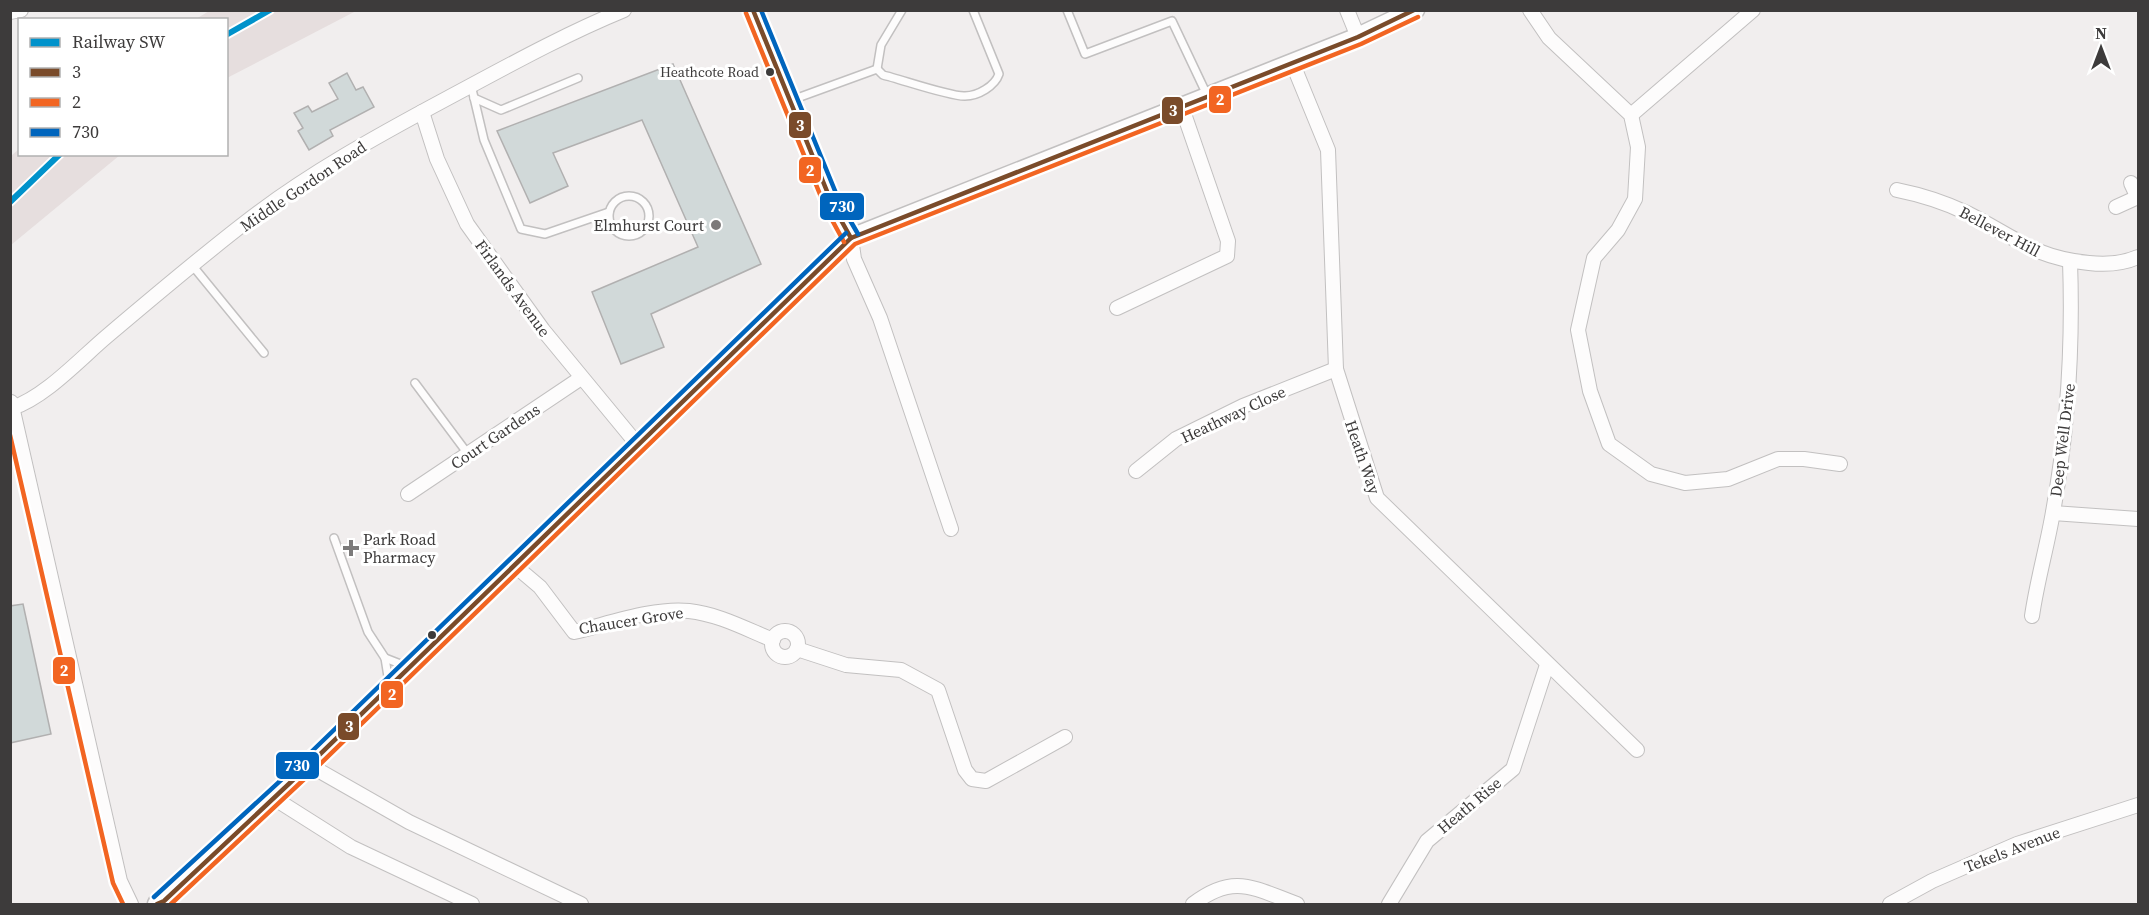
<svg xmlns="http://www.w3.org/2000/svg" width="2149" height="915" font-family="'Source Serif 4',serif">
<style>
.built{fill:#e6dede}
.building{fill:#d1d9d9;stroke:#b1b0b0;stroke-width:1.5}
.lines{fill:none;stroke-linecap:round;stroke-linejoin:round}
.service-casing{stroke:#c2c0c0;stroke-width:10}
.minor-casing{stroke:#c2c0c0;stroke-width:16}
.tertiary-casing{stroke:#c2c0c0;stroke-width:21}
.service{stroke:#fdfcfc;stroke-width:7}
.minor{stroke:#fdfcfc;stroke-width:14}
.tertiary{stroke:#fdfcfc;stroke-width:18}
.bus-1-casing{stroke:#fff;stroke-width:9}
.bus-2-casing{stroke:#fff;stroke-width:9}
.bus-3-casing{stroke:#fff;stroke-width:9}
.bus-1{stroke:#7a4b2a;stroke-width:4.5}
.bus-2{stroke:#f26522;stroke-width:4.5}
.bus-3{stroke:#0065bd;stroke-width:4.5}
.rail-1-casing{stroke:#fff;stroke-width:10}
.rail-1{stroke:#0092cb;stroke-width:6}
.bus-dot{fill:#3d3b3b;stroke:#fff;stroke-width:2}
.poi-dot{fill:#7c7a7a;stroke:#fff;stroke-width:2}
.labels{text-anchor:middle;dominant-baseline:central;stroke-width:6;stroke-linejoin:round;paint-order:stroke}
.bus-label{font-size:14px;fill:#3d3b3b;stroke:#fff;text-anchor:end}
.street-label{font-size:16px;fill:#3d3b3b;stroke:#fff}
.poi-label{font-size:16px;fill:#3d3b3b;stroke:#fff;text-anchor:end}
.line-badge{stroke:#fff;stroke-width:2}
.badge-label{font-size:16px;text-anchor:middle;font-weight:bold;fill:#fff}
</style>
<rect width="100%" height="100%" fill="#f1eeee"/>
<g class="built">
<polygon points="209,11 209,10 356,11 227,78 226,20 196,19"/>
<polygon points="19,149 20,154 120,155 11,245 11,156"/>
</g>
<g class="building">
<polygon points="673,64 761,264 651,314 664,347 621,364 592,292 698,247 642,120 553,153 568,186 530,203 497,131"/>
<polygon points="347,73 356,90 363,87 374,107 330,130 333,136 309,150 298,131 303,128 294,113 308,106 312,112 338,99 329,83"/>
<polygon points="23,604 51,734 10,743 10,606"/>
</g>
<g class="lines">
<defs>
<g id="service">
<polyline points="1067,10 1085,54 1172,21 1207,95"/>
<path d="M877,69L883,75C900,79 951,97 965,96C978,96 995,86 999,74L973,10"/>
<polyline points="877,69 881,45 902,10"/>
<polyline points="471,85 484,140 521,229 545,234 609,212"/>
<polyline points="474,98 501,110 578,78"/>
<polyline points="789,101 877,69"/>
<circle cx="629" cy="216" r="20"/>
<polyline points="192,265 264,353"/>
<polyline points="415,383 468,454"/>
<polyline points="334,538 368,632 385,658 389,683"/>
<polyline points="385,658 408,667"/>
</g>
<g id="minor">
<polyline points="753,10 833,206 851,238 854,259 880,318 951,529"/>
<polyline points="1347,10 1358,37"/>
<polyline points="1530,10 1549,38 1631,115 1638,147 1635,199 1618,230 1594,258 1578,330 1590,391 1609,444 1651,474 1685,483 1728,479 1778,459 1804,459 1840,464"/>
<polyline points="10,12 21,10"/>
<polyline points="1292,62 1328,150 1336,369 1377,498 1637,750"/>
<polyline points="422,112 437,159 467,224 543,330 637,444"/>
<polyline points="1631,115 1753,10"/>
<polyline points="2131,183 2138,198"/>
<path d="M1897,190C1922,195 1944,202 1967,213C2013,236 2034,258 2089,263C2107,265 2122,264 2138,257"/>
<polyline points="2116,207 2138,197"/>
<polyline points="1117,308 1227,256 1228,241 1181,105"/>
<polyline points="11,402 120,881 131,904"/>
<path d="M12,408C45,397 79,360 106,337C152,298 198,259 246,222C308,174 377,136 446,99C504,68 563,35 624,10"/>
<polyline points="1136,471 1176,439 1243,406 1336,369"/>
<polyline points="408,494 581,378"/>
<polyline points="2053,513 2138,519"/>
<path d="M514,565L540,587L574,632C608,624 655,607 689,611C718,614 746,629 773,640"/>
<path d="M2032,616C2037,581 2047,547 2053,512C2068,429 2073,345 2070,261"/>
<circle cx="785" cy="644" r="13"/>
<polyline points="797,649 846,665 901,670 938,690 965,770 972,779 986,781 1065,737"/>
<polyline points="309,765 409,822 581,904"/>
<polyline points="272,797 351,847 472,904"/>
<path d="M1193,904C1234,873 1253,888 1297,904"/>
<polyline points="1389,904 1427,841 1513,769 1547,665"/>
<polyline points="1890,904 1932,881 2017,844 2138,805"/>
</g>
<polyline id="tertiary" points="157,904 164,901 272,797 309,765 851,238 1358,37 1415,10"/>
</defs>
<use href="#service" class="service-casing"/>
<use href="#minor" class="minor-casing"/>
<use href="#tertiary" class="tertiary-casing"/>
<use href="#service" class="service"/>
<use href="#minor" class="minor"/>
<use href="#tertiary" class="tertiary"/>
<defs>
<g id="bus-1">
<polyline points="753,10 833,206 851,238"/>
<polyline points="157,904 164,901 309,765 851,238 1358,37 1414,10"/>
</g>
<g id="bus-2">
<polyline points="746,13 826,209 844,242"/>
<polyline points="10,435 113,883 123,904"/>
<polyline points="171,904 314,770 855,244 1361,44 1418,17"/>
</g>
<g id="bus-3">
<polyline points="761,10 840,203 858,234"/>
<polyline points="154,897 304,759 846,233"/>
</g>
</defs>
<use href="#bus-1" class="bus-1-casing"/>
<use href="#bus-2" class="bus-2-casing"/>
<use href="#bus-3" class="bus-3-casing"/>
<use href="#bus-1" class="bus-1"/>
<use href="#bus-2" class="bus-2"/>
<use href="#bus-3" class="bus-3"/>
<defs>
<g id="rail-1">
<polyline points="226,35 270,10"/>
<polyline points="10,202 60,154"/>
</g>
</defs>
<use href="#rail-1" class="rail-1-casing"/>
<use href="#rail-1" class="rail-1"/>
</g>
<g class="bus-dot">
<circle cx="770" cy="72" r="5"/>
<circle cx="432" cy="635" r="5"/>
</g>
<g class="poi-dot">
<circle cx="716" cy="225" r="6"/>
<path d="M348 539h6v6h6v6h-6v6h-6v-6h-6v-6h6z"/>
</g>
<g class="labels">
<g class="bus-label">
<text x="759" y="72">Heathcote Road</text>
</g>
<g class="street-label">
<text transform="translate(303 186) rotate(-34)">Middle Gordon Road</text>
<text transform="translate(2000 231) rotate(28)">Bellever Hill</text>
<text transform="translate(513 288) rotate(54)">Firlands Avenue</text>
<text transform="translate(1233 414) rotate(-25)">Heathway Close</text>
<text transform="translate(495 436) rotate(-34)">Court Gardens</text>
<text transform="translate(2062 440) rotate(-83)">Deep Well Drive</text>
<text transform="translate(1363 457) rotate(71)">Heath Way</text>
<text transform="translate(631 620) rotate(-9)">Chaucer Grove</text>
<text transform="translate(1469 805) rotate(-40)">Heath Rise</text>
<text transform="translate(2012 849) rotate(-21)">Tekels Avenue</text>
</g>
<g class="poi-label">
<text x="704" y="225">Elmhurst Court</text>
<text x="363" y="539" text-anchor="start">Park Road<tspan x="363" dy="18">Pharmacy</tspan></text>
</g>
</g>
<g class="line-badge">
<rect x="1208" y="85" width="24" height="29" rx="6" fill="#f26522"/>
<rect x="1161" y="96" width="23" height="29" rx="6" fill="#7a4b2a"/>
<rect x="788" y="111" width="24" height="28" rx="6" fill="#7a4b2a"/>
<rect x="798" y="156" width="24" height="28" rx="6" fill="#f26522"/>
<rect x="819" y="192" width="46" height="29" rx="6" fill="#0065bd"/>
<rect x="52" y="656" width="24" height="29" rx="6" fill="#f26522"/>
<rect x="380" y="680" width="24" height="29" rx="6" fill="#f26522"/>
<rect x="337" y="712" width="23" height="29" rx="6" fill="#7a4b2a"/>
<rect x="275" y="751" width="45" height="29" rx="6" fill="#0065bd"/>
</g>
<g class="badge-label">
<text x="1220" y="105">2</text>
<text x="1173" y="116">3</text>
<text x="800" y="131">3</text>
<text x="810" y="176">2</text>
<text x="842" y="212">730</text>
<text x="64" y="676">2</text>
<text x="392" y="700">2</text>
<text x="349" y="732">3</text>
<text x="297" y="771">730</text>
</g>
<rect width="2149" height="915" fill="none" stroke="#3d3b3b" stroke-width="24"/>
<rect x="18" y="18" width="210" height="138" fill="#ffffff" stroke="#b1b1b1" stroke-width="1.5"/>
<rect x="30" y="38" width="30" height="9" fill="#0092cb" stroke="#b1b1b1" stroke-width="1.5"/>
<text x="72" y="48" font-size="18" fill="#3d3b3b">Railway SW</text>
<rect x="30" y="68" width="30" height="9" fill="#7a4b2a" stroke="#b1b1b1" stroke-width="1.5"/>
<text x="72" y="78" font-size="18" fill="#3d3b3b">3</text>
<rect x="30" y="98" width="30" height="9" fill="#f26522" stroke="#b1b1b1" stroke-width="1.5"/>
<text x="72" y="108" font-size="18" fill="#3d3b3b">2</text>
<rect x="30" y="128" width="30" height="9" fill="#0065bd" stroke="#b1b1b1" stroke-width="1.5"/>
<text x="72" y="138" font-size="18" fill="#3d3b3b">730</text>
<g transform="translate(2101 48)" stroke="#ffffff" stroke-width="4.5" paint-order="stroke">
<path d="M0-4.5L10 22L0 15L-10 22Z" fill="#3d3b3b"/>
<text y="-9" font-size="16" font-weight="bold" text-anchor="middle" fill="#3d3b3b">N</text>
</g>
</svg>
